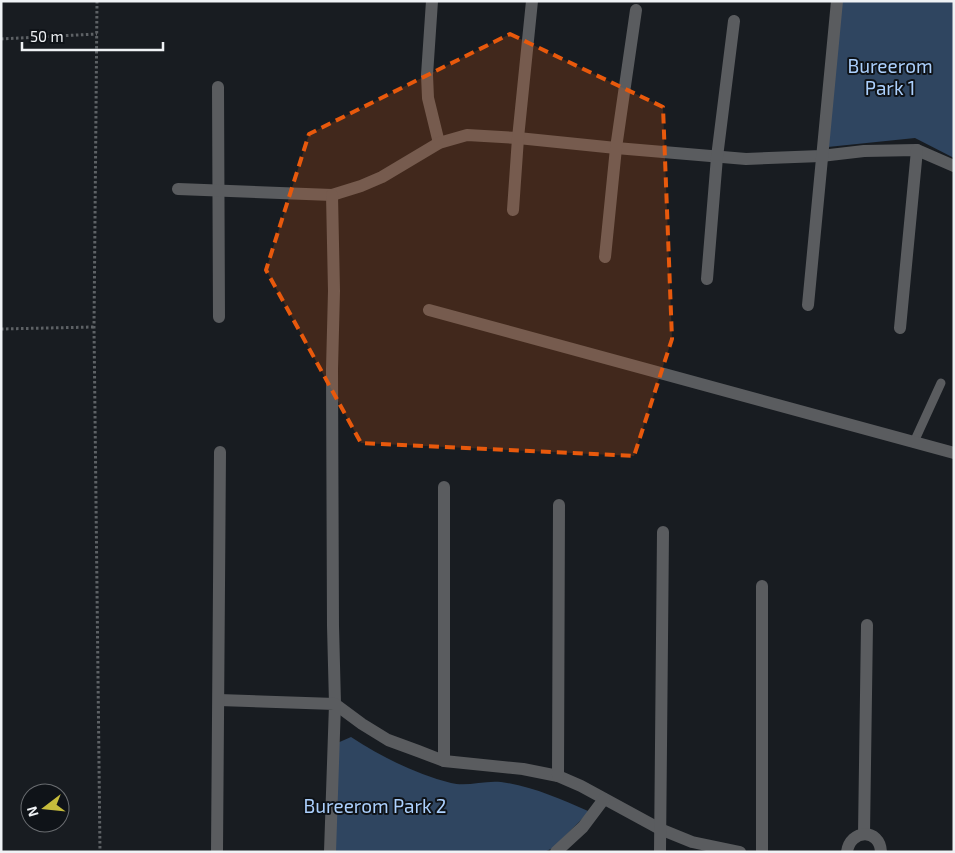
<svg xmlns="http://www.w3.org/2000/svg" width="955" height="853" font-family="'Exo 2',sans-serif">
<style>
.park{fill:#2f4560}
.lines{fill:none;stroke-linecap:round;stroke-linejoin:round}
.path{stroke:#5d6165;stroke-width:3;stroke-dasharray:2.5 2.5;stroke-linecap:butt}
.lane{stroke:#5a5c5f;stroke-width:9}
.street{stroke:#5a5c5f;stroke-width:12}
.marked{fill:#e8590c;fill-opacity:0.2;stroke:#e8590c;stroke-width:4;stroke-dasharray:10 6;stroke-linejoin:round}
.labels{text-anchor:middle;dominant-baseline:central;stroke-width:4;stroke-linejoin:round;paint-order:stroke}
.park-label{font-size:19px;fill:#acd0fd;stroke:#0f1318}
</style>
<rect width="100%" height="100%" fill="#181c21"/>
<g class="park">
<polygon points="833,1 954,1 954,158 915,138 818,148"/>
<path d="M351,737C381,757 416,774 451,783C467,787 485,780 501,782C532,786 560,799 588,811L585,816L553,848L544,852H329L335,744Z"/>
</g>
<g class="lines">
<g class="path">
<polyline points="97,1 94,327 100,852"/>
<polyline points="1,39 97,34"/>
<polyline points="1,329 94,327"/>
</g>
<polyline class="lane" points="914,442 941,383"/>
<g class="street">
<polyline points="432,1 427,75 428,98 439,143"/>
<polyline points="218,87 219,317"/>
<polyline points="178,189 332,195 361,186 382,177 439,143 467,135 518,138 616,148 746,159 821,156 864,151 917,150 954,166"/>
<polyline points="332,195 334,291 332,369 333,626 335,704 362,724 388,740 418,751 444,761 523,769 558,776 581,786 660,829 692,842 740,852"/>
<polyline points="513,210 518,138 532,1"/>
<polyline points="605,257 616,148 636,10"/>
<polyline points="707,279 717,157 734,21"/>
<polyline points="808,305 837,1"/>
<polyline points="429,310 954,453"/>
<polyline points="900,328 917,150"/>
<polyline points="444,487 444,761"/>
<polyline points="219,700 335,704 330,852"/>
<polyline points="558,776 559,505"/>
<polyline points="864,834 867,625"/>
<polyline points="217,852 220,452"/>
<polyline points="556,852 583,827 604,799"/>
<polyline points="660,852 663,532"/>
<polyline points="762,852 762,586"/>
<path d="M847,852C850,829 880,828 881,852"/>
</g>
</g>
<path class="marked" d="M510,34L663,107L672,339L634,456L361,443L266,270L309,134Z"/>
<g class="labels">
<g class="park-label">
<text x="890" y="65">Bureerom<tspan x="890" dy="22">Park 1</tspan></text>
<text x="375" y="805">Bureerom Park 2</text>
</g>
</g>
<rect width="955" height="853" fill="none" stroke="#eff2f5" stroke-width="5"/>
<g transform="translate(45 808) rotate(254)"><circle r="24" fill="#0f1318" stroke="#696c70"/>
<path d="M0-4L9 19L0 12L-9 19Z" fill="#c6bc3c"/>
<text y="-8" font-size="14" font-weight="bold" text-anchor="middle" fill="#eff2f5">N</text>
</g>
<path d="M22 42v8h141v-8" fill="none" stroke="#eff2f5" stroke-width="2.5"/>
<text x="30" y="42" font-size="15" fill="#eff2f5" stroke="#0f1318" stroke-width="4" paint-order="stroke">50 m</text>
</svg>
